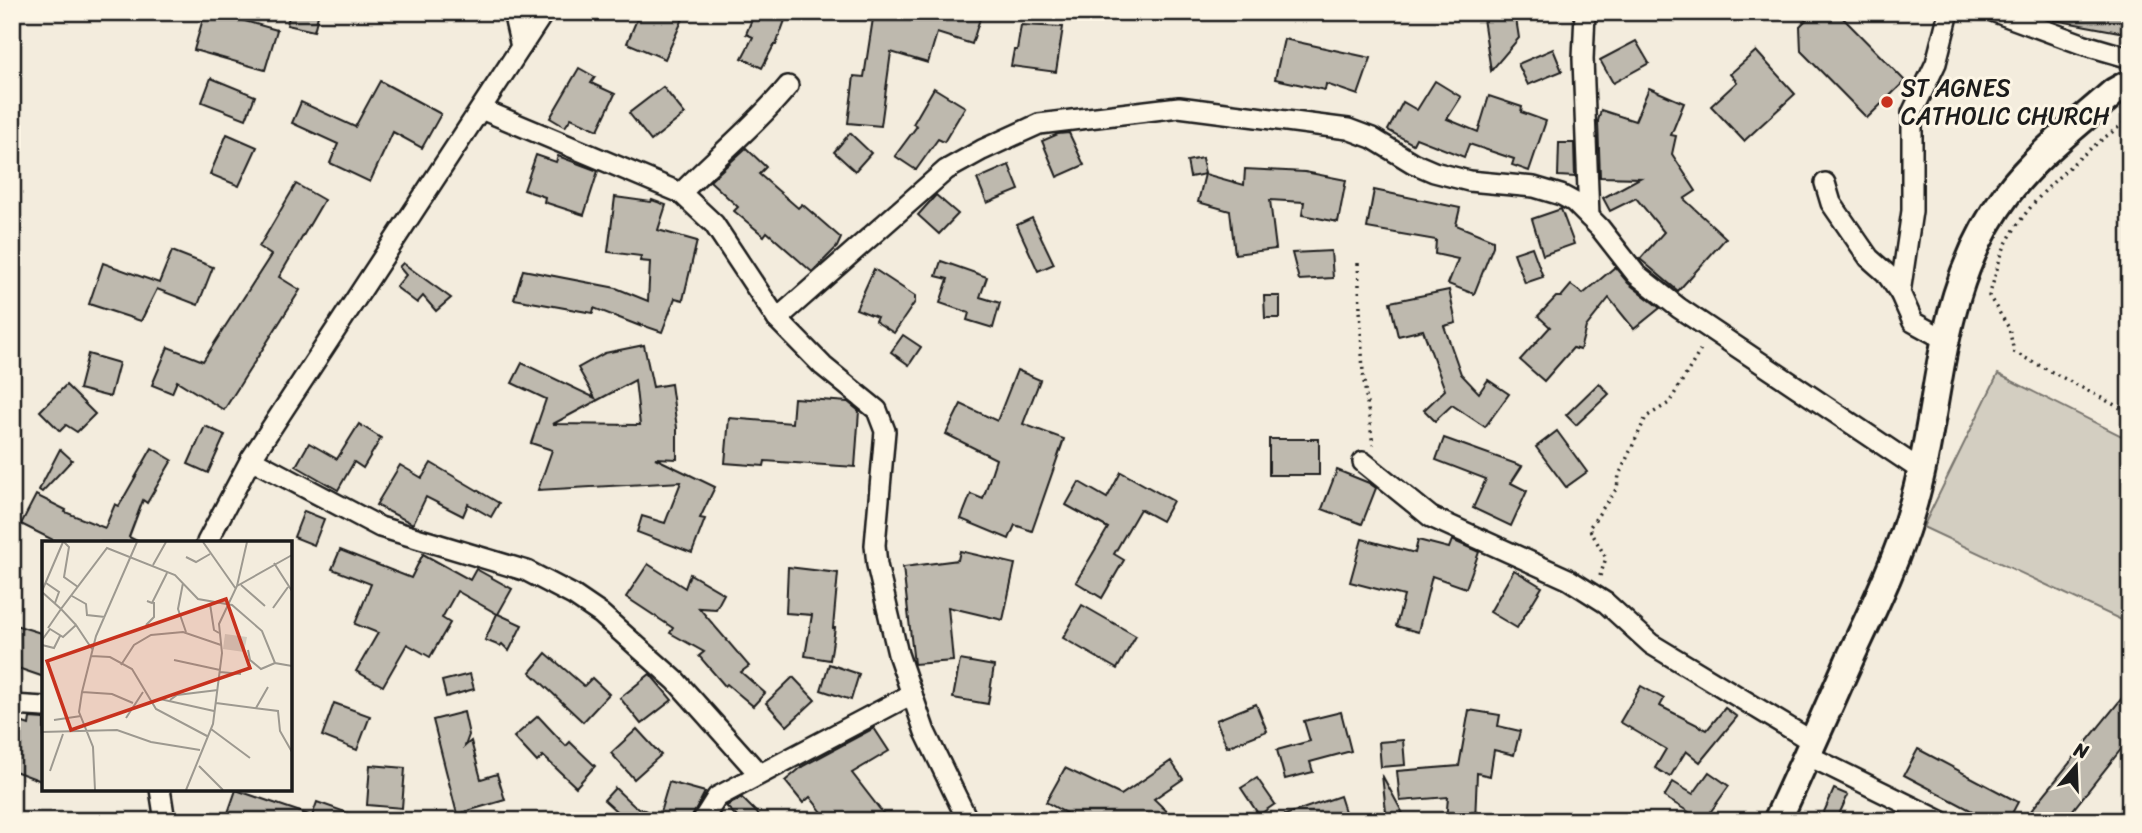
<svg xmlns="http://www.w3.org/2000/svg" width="2142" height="833" font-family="Sriracha,sans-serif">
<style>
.green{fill:#d3cec1;stroke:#78756e;stroke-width:2}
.building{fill:#beb9ae;stroke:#1c1c1c;stroke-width:2;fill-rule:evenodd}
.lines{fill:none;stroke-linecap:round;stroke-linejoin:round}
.street-casing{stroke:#1c1c1c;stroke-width:24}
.secondary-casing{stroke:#1c1c1c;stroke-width:32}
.path{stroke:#1c1c1c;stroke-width:3.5;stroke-dasharray:2 5;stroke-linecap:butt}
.street{stroke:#fcf5e5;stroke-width:19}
.secondary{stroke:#fcf5e5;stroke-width:26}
.poi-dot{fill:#c8321e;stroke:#fcf5e5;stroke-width:2.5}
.labels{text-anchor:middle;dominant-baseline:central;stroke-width:6;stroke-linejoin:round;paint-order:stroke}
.poi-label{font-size:24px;fill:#1c1c1c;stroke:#fcf5e5;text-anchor:start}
.inset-road{fill:none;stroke:#9d9990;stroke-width:2}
.view{fill:#c8321e;fill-opacity:0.15;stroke:#c8321e;stroke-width:3.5}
.inset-edge{fill:none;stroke:#1c1c1c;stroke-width:3.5}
</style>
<rect width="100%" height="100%" fill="#f3ecdd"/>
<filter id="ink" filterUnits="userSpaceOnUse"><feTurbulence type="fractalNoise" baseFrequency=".0143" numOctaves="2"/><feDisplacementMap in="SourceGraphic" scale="14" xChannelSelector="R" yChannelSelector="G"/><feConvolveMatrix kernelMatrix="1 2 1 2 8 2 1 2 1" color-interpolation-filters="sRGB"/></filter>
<g filter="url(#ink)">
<polygon class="green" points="1998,374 2130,440 2130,624 1923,527"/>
<g class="building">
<polygon points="205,12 213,12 277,30 265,70 194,50"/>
<polygon points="290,12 319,12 314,31 287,25"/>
<polygon points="640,12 686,12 665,59 627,43"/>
<polygon points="755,12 788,12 776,45 774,45 762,68 742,58 753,37 746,34"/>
<polygon points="874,12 982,12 972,44 937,33 928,63 891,52 881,126 848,123 854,76 864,77"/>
<polygon points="1482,12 1515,12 1519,38 1491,71"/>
<polygon points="1814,12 1839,14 1905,81 1867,118 1801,51 1800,26"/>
<polygon points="2055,12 2130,12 2130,34 2054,20"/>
<polygon points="1021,25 1063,27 1056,72 1011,66 1014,50 1017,50"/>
<polygon points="1284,39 1371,58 1358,95 1326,84 1325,90 1275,79"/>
<polygon points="1636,41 1649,63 1613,83 1600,60"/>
<polygon points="1553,49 1562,71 1528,85 1518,64"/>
<polygon points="1756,51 1795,94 1744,141 1711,106 1737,82 1730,74"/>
<polygon points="579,68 595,77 591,83 615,94 598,130 571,118 565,127 550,118"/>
<polygon points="211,78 255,96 246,119 202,102"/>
<polygon points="380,81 441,114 422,148 393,132 370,182 330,163 338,144 292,123 301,102 355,127"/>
<polygon points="1435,81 1461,97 1447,119 1478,132 1489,96 1522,107 1521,112 1546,121 1529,171 1512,165 1514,159 1469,144 1464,157 1416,138 1413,144 1388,130 1403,102 1417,110"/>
<polygon points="663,87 685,114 651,141 629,113"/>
<polygon points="934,88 965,107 944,142 938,139 916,170 895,156 917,126 913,124"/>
<polygon points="1649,88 1684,103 1671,135 1676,136 1672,154 1696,191 1684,199 1726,238 1678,291 1640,259 1664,232 1636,198 1610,211 1603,198 1640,178 1600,177 1598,121 1601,110 1635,121"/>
<polygon points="850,133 871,153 855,171 834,152"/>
<polygon points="1069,133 1084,165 1057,177 1042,141 1058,134"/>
<polygon points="227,134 257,147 239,186 210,174"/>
<polygon points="1559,143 1574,143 1575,177 1558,176"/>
<polygon points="746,148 766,167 759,174 798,208 802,204 841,238 837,247 812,272 767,232 764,236 734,211 738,207 710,181"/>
<polygon points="536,155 556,162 558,156 598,171 584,215 544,202 545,197 524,190"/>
<polygon points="1202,158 1205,174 1244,185 1245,169 1305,172 1346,180 1338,222 1302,215 1304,202 1270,200 1276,249 1235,254 1230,211 1198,202 1205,174 1190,177 1187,161"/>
<polygon points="1009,165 1019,190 987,203 977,179"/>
<polygon points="296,184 324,200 279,277 300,290 224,410 177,381 172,393 152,385 168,347 203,361 271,255 259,247"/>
<polygon points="1374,190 1460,208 1456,225 1493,240 1493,246 1474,294 1448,284 1458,259 1435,254 1436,240 1367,228"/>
<polygon points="936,195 958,214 939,234 918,215"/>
<polygon points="615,197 651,202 652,200 666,205 658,230 697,241 683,300 675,298 662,332 639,324 640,326 594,308 593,313 514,299 523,270 616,288 648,301 650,262 640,261 641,256 608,252"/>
<polygon points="1561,209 1574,244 1543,255 1532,219"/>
<polygon points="1032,218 1054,264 1038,271 1017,225"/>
<polygon points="1532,247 1543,277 1525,283 1514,253"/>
<polygon points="172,251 213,267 198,305 157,289 141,321 89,304 103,263 159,283"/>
<polygon points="1331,251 1333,278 1299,280 1292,253"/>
<polygon points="941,261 987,277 980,297 1000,303 993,328 967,320 969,313 940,303 948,279 936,276"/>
<polygon points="403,263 411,269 451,298 436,311 423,296 417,303 396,287 406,275 399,267"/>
<polygon points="1615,267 1628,283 1660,308 1634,329 1609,298 1586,327 1580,350 1573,348 1544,381 1520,360 1550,327 1538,316 1556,297 1561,297 1571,285 1583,294"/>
<polygon points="874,269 915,296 915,302 894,333 875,321 877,317 856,309"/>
<polygon points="1449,290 1456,323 1444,326 1461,374 1479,393 1488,380 1509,394 1485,427 1452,405 1435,421 1424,410 1445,390 1423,330 1398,336 1390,302"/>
<polygon points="1264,296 1280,296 1280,318 1265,318"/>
<polygon points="903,335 921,347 909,365 891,352"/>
<path d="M644,345L653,387L671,384L677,428V459L655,458L715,487L700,518L705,519L692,553L637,532L642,516L665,523L681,482L538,490L552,450L531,443L546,399L512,383L522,363L595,398L578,368L605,353ZM635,380L640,425L553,424L598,400Z"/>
<polygon points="88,354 119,363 110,397 79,389"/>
<polygon points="1017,370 1040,380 1023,424 1064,439 1032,531 1015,525 1009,539 961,519 971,494 983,499 996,459 946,434 961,404 997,421"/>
<polygon points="1599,383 1609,394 1576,425 1566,415"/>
<polygon points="66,385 95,414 77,432 66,425 60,431 40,411"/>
<polygon points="794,398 848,402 859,411 855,467 765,461 764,466 725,463 729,418 792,423"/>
<polygon points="359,424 381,438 363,468 354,462 338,490 296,466 309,443 337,459"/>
<polygon points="205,426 225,435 208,473 188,464"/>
<polygon points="1557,431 1587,472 1566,487 1536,447"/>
<polygon points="1444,438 1522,466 1511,483 1527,491 1511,526 1473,508 1486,479 1436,460"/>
<rect x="1269" y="439" width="50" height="36"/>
<polygon points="152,448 172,460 147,503 143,500 129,537 139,542 57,542 21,524 36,495 66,510 65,512 105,528 115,504 119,506"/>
<polygon points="60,449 72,460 42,492 39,490"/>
<polygon points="431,463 499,503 491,517 468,504 463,516 426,497 413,524 376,505 400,465 422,478"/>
<polygon points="1337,470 1369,483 1376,488 1362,524 1322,509"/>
<polygon points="1121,472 1173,501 1162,521 1140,509 1114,554 1124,560 1102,598 1076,582 1108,528 1066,505 1079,482 1107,498"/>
<polygon points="304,511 324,519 314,545 294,537"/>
<polygon points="1362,539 1415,553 1418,540 1449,548 1452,540 1479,552 1466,588 1432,576 1418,632 1396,626 1404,596 1350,582"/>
<polygon points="340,550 411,578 423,554 470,580 476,569 512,589 498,614 522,625 509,651 502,644 500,646 485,640 497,614 457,591 442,618 450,623 430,657 407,644 383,686 356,671 378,633 355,624 371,584 332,569"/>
<polygon points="960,551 1015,564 1003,620 948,607 953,661 914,664 903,567 958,560"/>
<polygon points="648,564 685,588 690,574 724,594 716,609 699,608 749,666 741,672 765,693 753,706 727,684 725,686 699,656 704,652 670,633 673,628 626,597"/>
<polygon points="788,567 838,573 833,628 835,628 830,660 805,656 812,615 786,613"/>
<polygon points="1514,570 1542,587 1517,628 1490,612"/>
<polygon points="1082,605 1136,636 1117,669 1063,638"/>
<polygon points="12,624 44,634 44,677 12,666"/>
<polygon points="546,653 584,686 592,678 609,694 583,722 530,672"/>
<polygon points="960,660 994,666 988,704 953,698"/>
<polygon points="829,664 859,674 851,700 821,690"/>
<polygon points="470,674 474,689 446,697 442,681"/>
<polygon points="650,674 672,700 641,724 620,698"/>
<polygon points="793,677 815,700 787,726 766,703"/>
<polygon points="1641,686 1664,699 1660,706 1707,730 1725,708 1737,717 1700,762 1686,751 1670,777 1655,768 1666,749 1620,722"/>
<polygon points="2130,688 2130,738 2064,821 2042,821 2030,812"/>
<polygon points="334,703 370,716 357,750 322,736"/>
<polygon points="1256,704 1267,731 1227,747 1216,720"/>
<polygon points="1469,710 1500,715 1498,726 1520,731 1514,755 1494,750 1490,776 1477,773 1475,821 1446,821 1448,797 1400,801 1397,771 1459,766"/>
<polygon points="464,712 469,735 465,746 471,741 481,779 497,774 505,800 457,814 433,720"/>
<polygon points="1341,712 1351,751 1310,762 1313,772 1285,779 1277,750 1310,741 1304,721"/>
<polygon points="538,716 566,746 570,742 595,766 576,787 543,756 537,762 514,737"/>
<polygon points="30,718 44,719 44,782 12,770 12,719 29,725"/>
<polygon points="874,728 889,751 852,773 889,821 829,821 810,797 803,803 785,781 803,766"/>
<polygon points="637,729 661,755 634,779 611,753"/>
<polygon points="1403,740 1405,765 1381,767 1379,742"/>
<polygon points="1918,749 2018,802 2008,821 1991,821 1904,775"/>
<polygon points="1171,761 1183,779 1154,799 1177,821 1080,821 1046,802 1065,768 1121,795"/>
<polygon points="370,765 405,768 402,808 367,805"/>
<polygon points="1709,772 1729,786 1704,821 1664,797 1673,782 1693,794"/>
<polygon points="1382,775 1407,821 1387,821"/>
<polygon points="1257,778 1275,804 1259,815 1241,788"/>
<polygon points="669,782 705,792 690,821 627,821 604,800 615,788 634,806 659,816"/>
<polygon points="1834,789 1848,795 1836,821 1820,821"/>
<polygon points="236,790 312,816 317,802 365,819 364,821 250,821 228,813"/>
<polygon points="1340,796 1348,821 1276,821 1276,818"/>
<polygon points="742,798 765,821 741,821 726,806"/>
</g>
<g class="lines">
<defs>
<g id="street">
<polyline points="513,12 521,47"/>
<polyline points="1585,12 1583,59 1589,217"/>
<polyline points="1995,12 2082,44 2130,58"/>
<polyline points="481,109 681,193 714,224 777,319 823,366 877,410 885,431 875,545 877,565 898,654 925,732 968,821"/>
<polyline points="1825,183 1831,203 1869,258 1886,273 1900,293"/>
<path d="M681,193C716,157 756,125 788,86"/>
<polyline points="777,319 946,170 982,150 1039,124 1179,107 1348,129 1372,138 1413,163 1434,172 1469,181 1534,187 1561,195 1574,202 1600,228 1636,274 1679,308 1922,471"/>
<polyline points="1944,339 1913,322 1900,293 1912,211 1912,113 1936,63 1949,12"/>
<polyline points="251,459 380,527 527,571 573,595 601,614 676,681 759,774"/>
<polyline points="1363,462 1431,517 1568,579 1606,603 1651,644 1813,742"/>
<polyline points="207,542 251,459 544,12"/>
<polyline points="12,705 44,707"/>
<polyline points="1807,755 1941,821"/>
<polyline points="160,789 165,821"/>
<polyline points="702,821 717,797 912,694"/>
</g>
<path id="secondary" d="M1777,821C1803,765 1828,708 1853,652C1874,607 1896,562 1910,515C1944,404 1933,293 2007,194C2036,155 2078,124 2114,92L2130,83"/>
</defs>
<use href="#street" class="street-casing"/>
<use href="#secondary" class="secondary-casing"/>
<g class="path">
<path d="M2130,119C2086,150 2034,193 2008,240C1999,256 1995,279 1989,296L2009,328L2014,352L2130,413"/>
<polyline points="1358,263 1363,374 1373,445"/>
<polyline points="1600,576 1606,558 1589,528 1617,488 1619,475 1646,417 1669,403 1703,346"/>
</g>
<use href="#street" class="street"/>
<use href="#secondary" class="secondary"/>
</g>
</g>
<circle class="poi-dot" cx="1887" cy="102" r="7"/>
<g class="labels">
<g class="poi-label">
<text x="1901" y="88">ST AGNES<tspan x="1901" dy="28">CATHOLIC CHURCH</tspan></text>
</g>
</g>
<g transform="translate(42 541)">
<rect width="250" height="250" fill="#f3ecdd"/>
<path d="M183,93L205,96L202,111L181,108Z" fill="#d3cec1"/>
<path class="inset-road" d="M22,1L27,6L22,36L36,46M161,1L194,48M144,16L154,21L168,13M232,22L250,50M111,24L124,1M4,42L17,51L13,62M141,42L136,68L144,91M199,44L223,65M195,45L250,14M0,50L21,1M0,51L19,68L6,87M30,55L44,63L45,74L63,76M105,60L110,62L125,32M168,63L172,89L177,92M231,67L246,46M34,84L19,68L65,7L133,34L156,58L190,64L220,90L233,122L250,125M104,84L112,76V61M0,99L8,88L21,96L34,84L50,108M0,104L12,107L18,95M206,109L208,119L219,128L233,122M49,115L68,116L90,128L114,168L165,195M132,119L178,129M79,124L92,104L109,94L141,91L179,104M178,131L199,133M40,151L70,153L91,162M118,158L172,170M128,159L135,154L176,149M174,162L236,170L238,190L250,211M214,167L226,146M84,177L101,151M12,179L39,175M169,188L208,217M0,191L75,189L109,201L158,209M157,225L181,249M8,230L21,193M53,249L51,206L37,171L40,151L54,95L95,1M144,249L171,183L180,112L177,83L195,45L205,1"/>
<path class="view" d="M184,58L208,127L29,189L5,120Z"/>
<rect width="250" height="250" class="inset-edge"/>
</g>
<rect width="2142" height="833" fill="none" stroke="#fcf5e5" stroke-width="42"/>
<rect x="21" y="21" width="2100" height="791" fill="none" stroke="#1c1c1c" stroke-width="2.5" filter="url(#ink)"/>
<g transform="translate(2076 766) rotate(19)" stroke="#fcf5e5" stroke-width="5" paint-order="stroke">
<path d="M0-5L12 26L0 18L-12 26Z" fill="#1c1c1c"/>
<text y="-10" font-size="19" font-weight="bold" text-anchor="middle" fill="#1c1c1c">N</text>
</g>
</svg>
